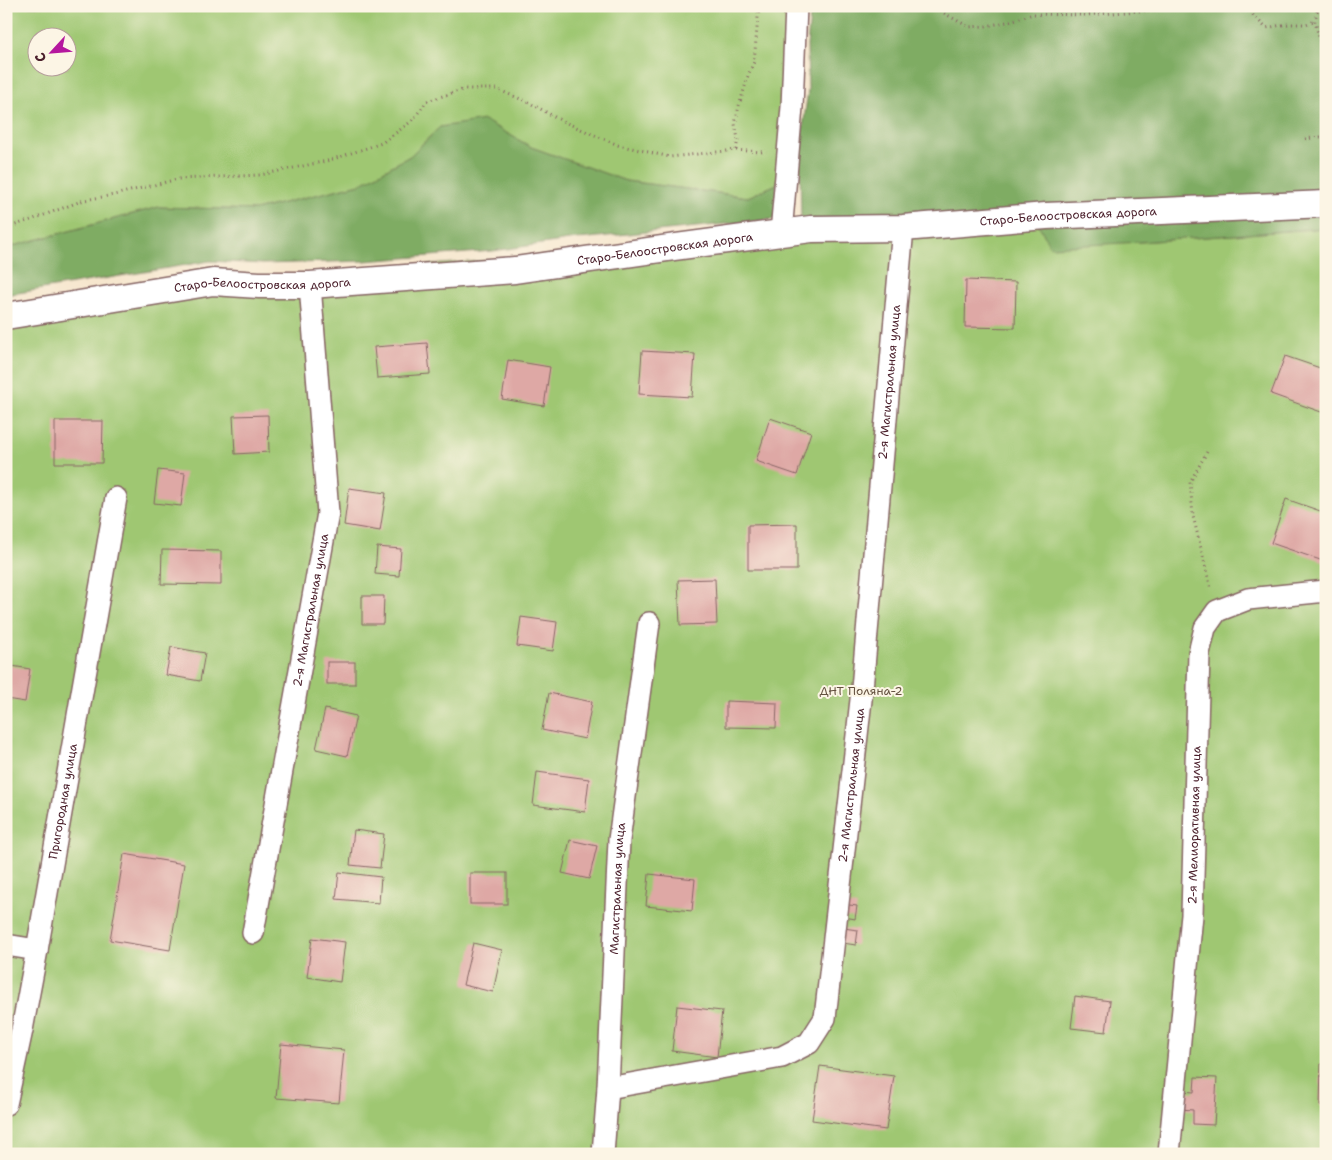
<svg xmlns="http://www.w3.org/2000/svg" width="1332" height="1160" font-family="'Shantell Sans',sans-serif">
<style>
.green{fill:#9fc772;stroke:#74734e;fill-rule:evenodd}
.forest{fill:#7fac64;stroke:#646648}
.building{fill:#dea8a5}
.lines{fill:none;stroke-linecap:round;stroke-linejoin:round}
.minor-casing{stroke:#866564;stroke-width:24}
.tertiary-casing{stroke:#866564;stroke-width:29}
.path{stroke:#866564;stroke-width:3;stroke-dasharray:1 4;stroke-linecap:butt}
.minor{stroke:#fff;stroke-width:21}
.tertiary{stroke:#fff;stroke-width:26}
.labels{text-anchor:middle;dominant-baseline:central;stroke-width:4;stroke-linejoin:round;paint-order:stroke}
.street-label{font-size:12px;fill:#4a1f2b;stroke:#fcf5e5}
.park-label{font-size:12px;fill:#645140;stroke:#fcf5e5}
</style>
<rect width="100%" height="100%" fill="#fcf5e5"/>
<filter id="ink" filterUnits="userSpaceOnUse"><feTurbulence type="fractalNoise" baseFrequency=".02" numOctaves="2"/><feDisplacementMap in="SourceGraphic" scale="10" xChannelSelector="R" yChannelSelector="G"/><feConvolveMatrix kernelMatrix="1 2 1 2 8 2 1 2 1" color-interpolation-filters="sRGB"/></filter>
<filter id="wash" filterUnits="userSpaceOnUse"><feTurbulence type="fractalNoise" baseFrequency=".0096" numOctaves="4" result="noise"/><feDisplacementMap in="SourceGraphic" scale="20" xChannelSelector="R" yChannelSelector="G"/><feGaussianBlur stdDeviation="1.12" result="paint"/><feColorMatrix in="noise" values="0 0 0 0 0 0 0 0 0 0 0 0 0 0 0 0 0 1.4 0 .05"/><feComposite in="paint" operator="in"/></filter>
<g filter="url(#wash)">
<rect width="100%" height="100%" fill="#f6e6cd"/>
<g class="green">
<path d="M6,6H790L777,184L748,197L626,181L531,147L484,121L440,127L410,156L360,184L255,210L159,207L6,248ZM38,38H68V68H38Z"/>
<polygon points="1035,217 1140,242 1326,228 1326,1154 6,1154 6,316 213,282"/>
</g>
<g class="forest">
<polygon points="811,6 1326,6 1326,228 1140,242 1051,247 1049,245 1035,217 801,224 800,165 802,135 808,90 807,45"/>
<polygon points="484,120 531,147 626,181 748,197 777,184 775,219 569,240 493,251 365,261 263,264 210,261 6,295 6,248 159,207 255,210 360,184 410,156 440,127"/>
</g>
<g id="blocks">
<g class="building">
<polygon points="966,280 1016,282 1015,328 965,327"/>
<polygon points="427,343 430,374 377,378 374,347"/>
<polygon points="642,351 695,354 692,397 639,394"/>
<polygon points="1285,356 1326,370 1326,408 1324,413 1271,394"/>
<polygon points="508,360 550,367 544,406 502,399"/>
<polygon points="268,415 269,452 235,454 233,416"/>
<polygon points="770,418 811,432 797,475 756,461"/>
<polygon points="55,421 103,421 102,463 55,463"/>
<polygon points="158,470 185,473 181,506 154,503"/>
<polygon points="349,488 386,493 380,531 344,525"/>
<polygon points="1286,499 1326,513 1326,562 1271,543"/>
<polygon points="797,524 797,570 748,570 748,525"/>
<polygon points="377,547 401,549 399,576 375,574"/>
<polygon points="162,550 221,551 221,585 161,584"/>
<polygon points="715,579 717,624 680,625 678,580"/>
<polygon points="362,596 384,596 383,624 362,624"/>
<polygon points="521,617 557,622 553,651 517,646"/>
<polygon points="171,647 205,653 200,681 166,675"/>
<rect x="327" y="662" width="28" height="22"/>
<polygon points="6,665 30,669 25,702 6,699"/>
<polygon points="549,693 592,702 585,739 542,730"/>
<polygon points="726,701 777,703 776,728 726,727"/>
<polygon points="325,709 356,716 347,756 316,749"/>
<polygon points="537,772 589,779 585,812 533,805"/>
<polygon points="354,830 384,834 380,868 350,865"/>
<polygon points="570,840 597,846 589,879 562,873"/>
<polygon points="124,854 184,864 170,950 110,940"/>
<polygon points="339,872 381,877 379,903 336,899"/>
<rect x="470" y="873" width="37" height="31"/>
<polygon points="649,874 695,879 692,911 646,906"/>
<polygon points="834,903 857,906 855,919 845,917 843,928 858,930 856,945 829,941"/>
<polygon points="312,938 345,942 340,982 307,977"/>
<polygon points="473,943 502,950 493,992 463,985"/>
<polygon points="1075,996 1110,1001 1106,1032 1071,1028"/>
<polygon points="677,1006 722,1011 717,1057 672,1051"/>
<polygon points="281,1044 344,1050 339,1103 276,1098"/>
<polygon points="1321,1064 1326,1064 1326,1106 1320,1106"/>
<polygon points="820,1066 894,1076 886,1130 812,1120"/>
<polygon points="1195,1077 1217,1078 1214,1125 1193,1124 1193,1110 1180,1109 1181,1091 1194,1092"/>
</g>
</g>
</g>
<g filter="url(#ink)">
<use href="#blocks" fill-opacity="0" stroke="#866564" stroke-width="1"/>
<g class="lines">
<defs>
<g id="minor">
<polyline points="781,233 792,107 796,6"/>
<path id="s1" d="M253,933L328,513L310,285"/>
<polyline points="6,945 37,950"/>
<path id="s2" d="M608,1088L782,1057L809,1043L825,1018L861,700L903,228"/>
<path id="s3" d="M6,1104L22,1030L37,950L116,498"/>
<path id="s4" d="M603,1154L608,1088L619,840L649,623"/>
<path id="s5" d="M1169,1154L1192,915L1199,653L1205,628L1217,611L1248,599L1326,591"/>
</g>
<g id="tertiary">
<path id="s6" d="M6,316L213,282L259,285H310L515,270L675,247L811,229L903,228L1046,216L1326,204"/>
</g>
</defs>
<use href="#minor" class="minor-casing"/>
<use href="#tertiary" class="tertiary-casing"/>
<g class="path">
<polyline points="931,6 969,27 986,26 1007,22 1033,14 1085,15 1181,8 1187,6"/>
<polyline points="1248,6 1253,15 1266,28 1288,24 1306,24 1315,21"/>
<polyline points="1318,6 1315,21 1320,42 1326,82"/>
<polyline points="1305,139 1320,137 1326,138"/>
<polyline points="736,150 738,139 735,124 739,106 749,73 754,62 759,6"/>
<polyline points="6,228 31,220 84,200 114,195 178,179 260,175 327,161 382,143 412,121 427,101 465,89 496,89 528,102 562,121 618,145 670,157 736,150 761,152 766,151"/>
<polyline points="1207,452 1190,482 1193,516 1211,589"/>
</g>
<use href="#minor" class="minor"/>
<use href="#tertiary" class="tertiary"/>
</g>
</g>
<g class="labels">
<g class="street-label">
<text stroke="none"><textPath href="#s6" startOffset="1069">Старо-Белоостровская дорога</textPath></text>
<text stroke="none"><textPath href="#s6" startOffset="664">Старо-Белоостровская дорога</textPath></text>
<text stroke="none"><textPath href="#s6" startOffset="259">Старо-Белоостровская дорога</textPath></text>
<text stroke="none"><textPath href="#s2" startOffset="876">2-я Магистральная улица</textPath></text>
<text stroke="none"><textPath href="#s1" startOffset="328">2-я Магистральная улица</textPath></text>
<text stroke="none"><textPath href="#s2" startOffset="471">2-я Магистральная улица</textPath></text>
<text stroke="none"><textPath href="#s3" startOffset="308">Пригородная улица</textPath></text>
<text stroke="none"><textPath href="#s5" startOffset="330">2-я Мелиоративная улица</textPath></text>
<text stroke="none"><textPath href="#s4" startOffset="266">Магистральная улица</textPath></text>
</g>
<g class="park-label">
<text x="861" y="691">ДНТ Поляна-2</text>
</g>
</g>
<rect width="1332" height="1160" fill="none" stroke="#fcf5e5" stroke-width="25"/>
<g transform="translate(52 52) rotate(244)"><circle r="24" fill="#fcf5e5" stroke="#b59f9b"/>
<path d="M0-4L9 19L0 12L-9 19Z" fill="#b5179e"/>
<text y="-8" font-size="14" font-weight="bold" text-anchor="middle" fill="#4a1f2b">С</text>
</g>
</svg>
